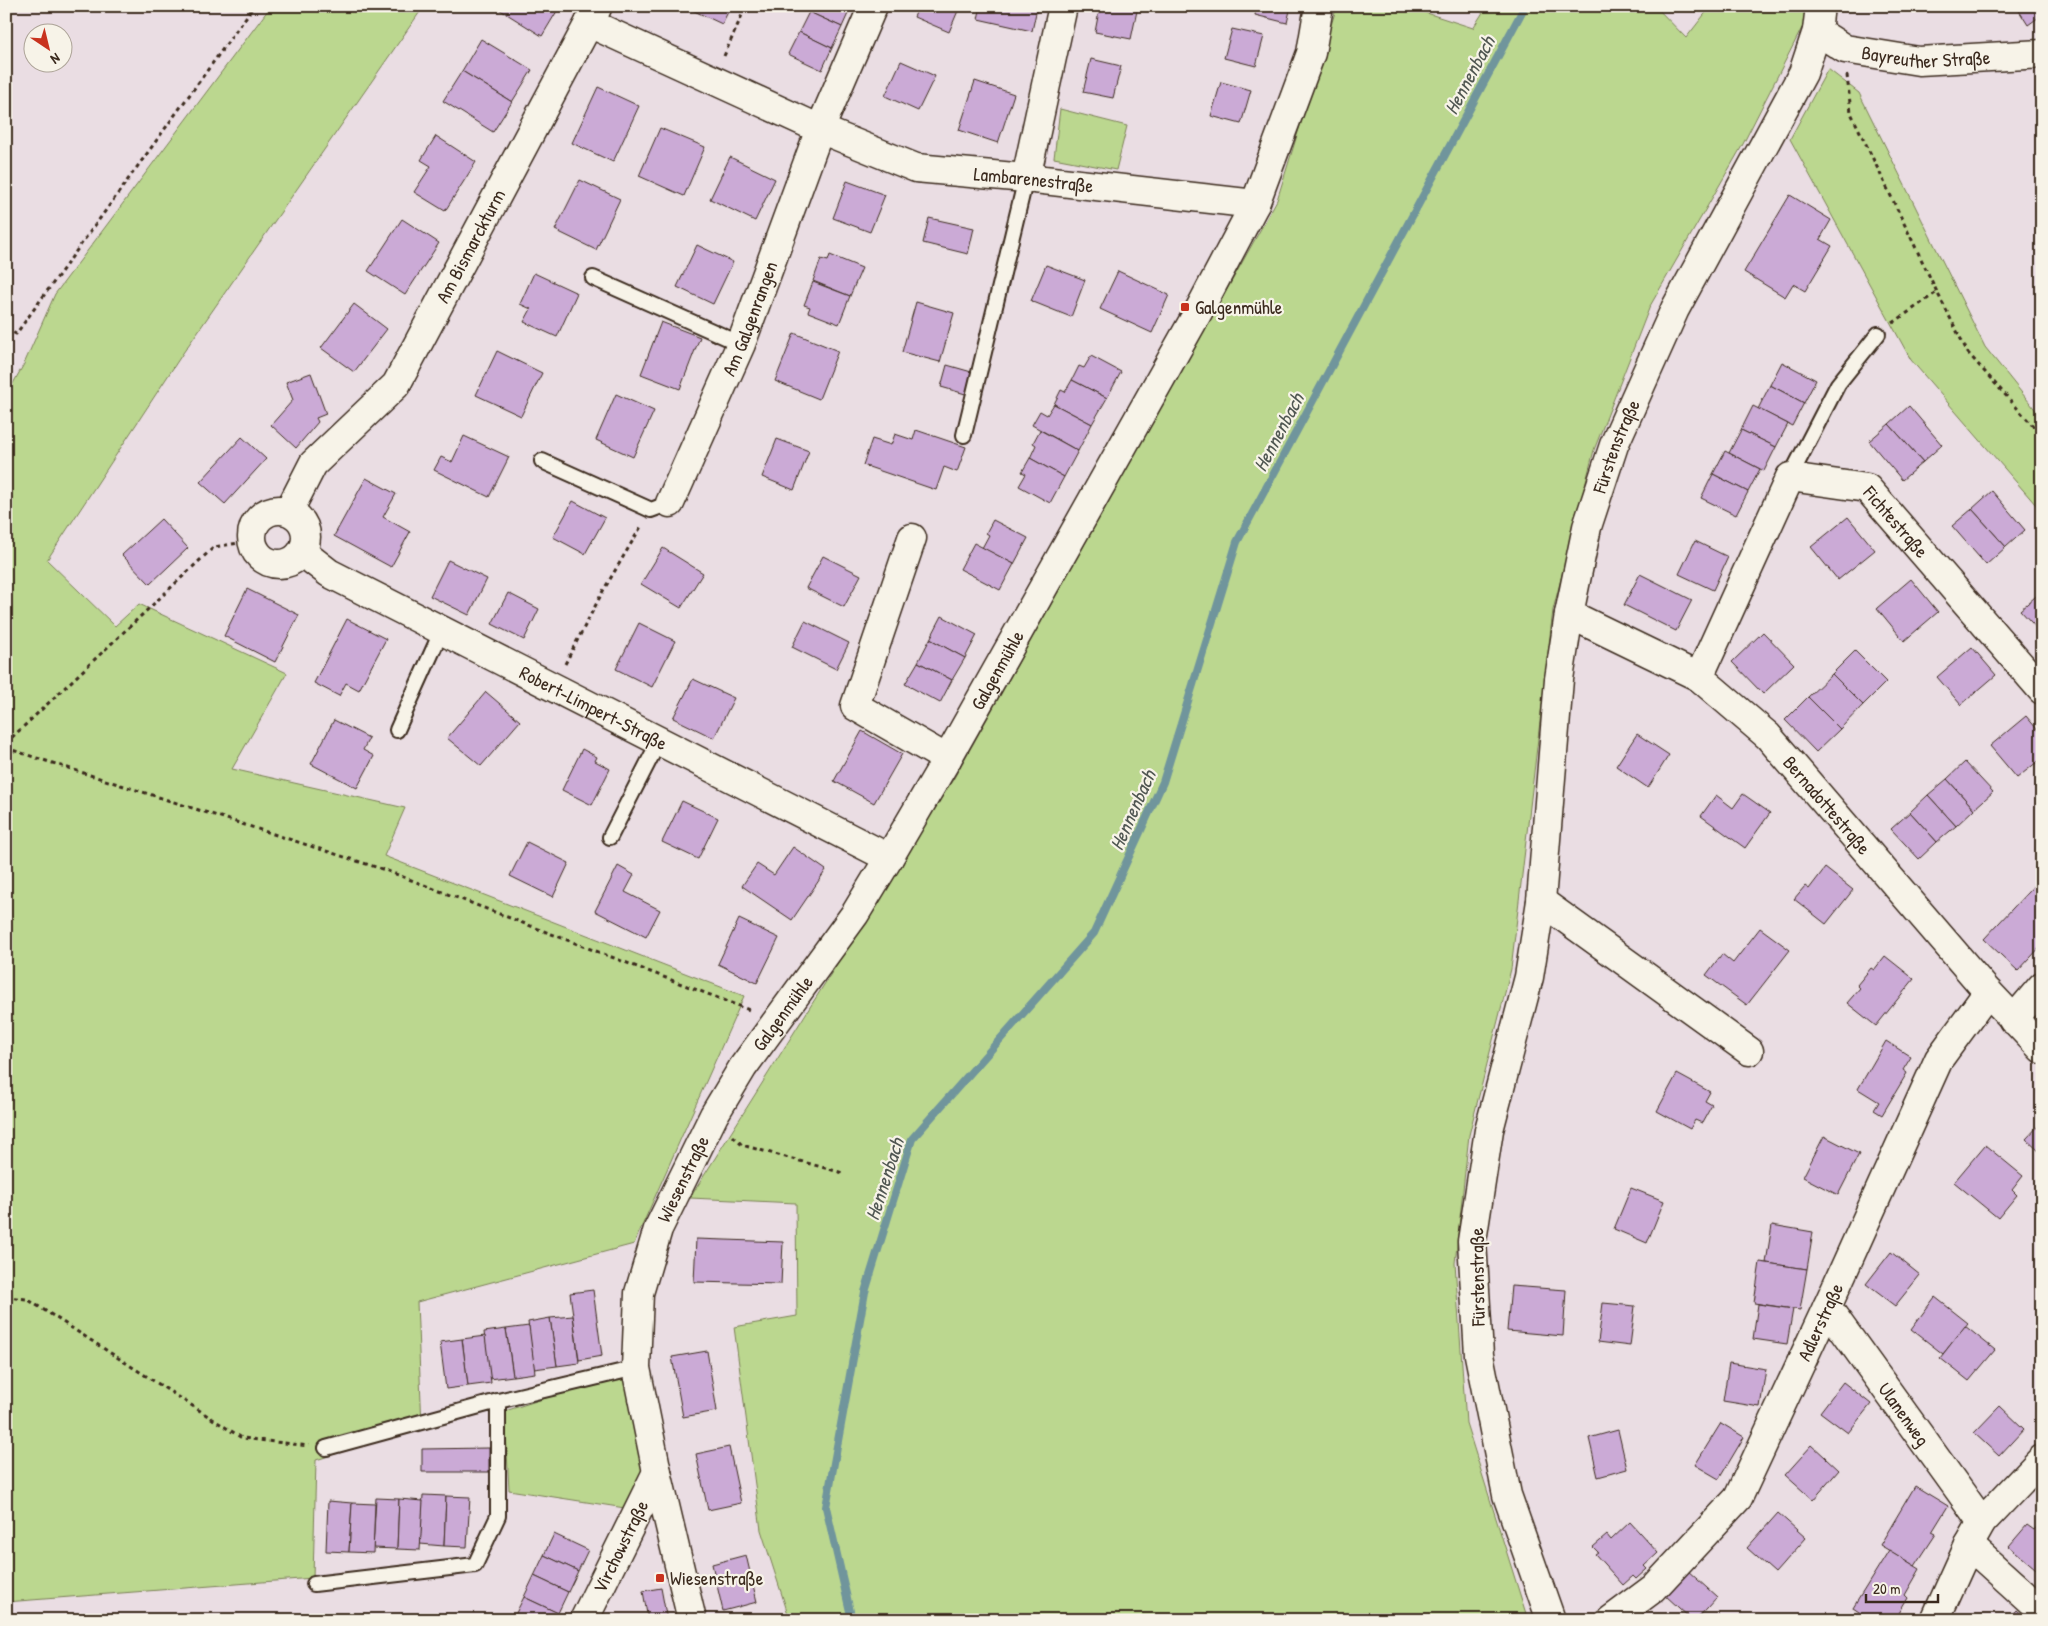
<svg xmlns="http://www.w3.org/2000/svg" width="2048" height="1626" font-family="'Patrick Hand',sans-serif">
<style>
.green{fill:#bbd78f;stroke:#7b8056}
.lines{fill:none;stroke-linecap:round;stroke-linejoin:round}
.stream{stroke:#6f959c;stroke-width:8}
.building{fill:#cbaad6;stroke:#3b2a1e}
.lane-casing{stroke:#3b2a1e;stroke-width:18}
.street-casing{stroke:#3b2a1e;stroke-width:31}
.path{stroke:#3b2a1e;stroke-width:3;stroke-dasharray:4 4;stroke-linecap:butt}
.lane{stroke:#f7f3e8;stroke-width:14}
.street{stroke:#f7f3e8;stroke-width:28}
.poi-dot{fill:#c8321e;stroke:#f7f3e8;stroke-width:2}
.labels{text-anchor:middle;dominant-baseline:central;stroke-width:4.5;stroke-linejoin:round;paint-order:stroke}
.street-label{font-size:19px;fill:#3b2a1e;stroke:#f7f3e8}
.poi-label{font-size:19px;fill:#3b2a1e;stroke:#f7f3e8;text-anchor:start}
.water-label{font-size:20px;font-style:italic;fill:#505752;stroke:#f7f3e8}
</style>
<rect width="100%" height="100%" fill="#eadde3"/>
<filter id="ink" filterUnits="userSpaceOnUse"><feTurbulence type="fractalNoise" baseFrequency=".02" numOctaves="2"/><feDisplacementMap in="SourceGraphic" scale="10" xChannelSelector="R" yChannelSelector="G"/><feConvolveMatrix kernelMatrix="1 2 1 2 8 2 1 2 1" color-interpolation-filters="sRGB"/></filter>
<g filter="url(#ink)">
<g class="green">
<polygon points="271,6 424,6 183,353 47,560 115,626 139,604 287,673 232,769 405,808 384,856 744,996 634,1244 417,1302 422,1427 316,1460 313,1578 6,1602 6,396 24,364 55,294"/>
<polygon points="1337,6 1405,6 1473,28 1487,6 1655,6 1686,38 1711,6 1804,6 1807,18 1742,146 1650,306 1594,450 1553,610 1511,969 1469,1135 1455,1263 1466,1423 1528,1620 790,1620 761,1530 734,1327 797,1316 796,1203 690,1198 954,778 1277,200"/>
<polygon points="1828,69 1859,93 1985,347 2042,418 2042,512 1911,360 1790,139"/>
<polygon points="1060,109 1127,126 1116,170 1054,158"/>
<polygon points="627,1372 646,1471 625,1508 509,1490 505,1411"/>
</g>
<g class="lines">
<polyline class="stream" points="852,1620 826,1507 865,1292 912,1139 1094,933 1163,782 1237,542 1525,6"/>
</g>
<g class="building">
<polygon points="494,6 560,6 542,36"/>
<polygon points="691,6 731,6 722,24 690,9"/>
<polygon points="811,6 851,6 851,7 842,27 809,12"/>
<polygon points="919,6 960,6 949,32 914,17"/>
<polygon points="981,6 1037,8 1032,31 978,19"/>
<polygon points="1100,6 1138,6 1131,39 1095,32"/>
<polygon points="1257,6 1291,6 1287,23 1255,15"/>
<polygon points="2016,6 2041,6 2042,15 2028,25"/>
<polygon points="809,12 842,27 832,48 799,32"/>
<polygon points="1232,29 1264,36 1256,66 1224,58"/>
<polygon points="799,32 832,48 822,70 788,54"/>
<polygon points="481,39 532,70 512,102 462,71"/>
<polygon points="1091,59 1121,66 1113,98 1083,92"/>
<polygon points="901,61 935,76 918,111 885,96"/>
<polygon points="462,71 512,102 493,132 443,101"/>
<polygon points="975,81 1014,94 998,143 959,130"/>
<polygon points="1221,82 1251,90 1241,124 1211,116"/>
<polygon points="598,87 639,106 613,162 572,143"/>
<polygon points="660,128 705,147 684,196 639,176"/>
<polygon points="436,136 476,162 445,211 414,192 431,166 421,160"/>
<polygon points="730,157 775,179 755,221 710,199"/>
<polygon points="580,180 620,199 596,250 555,230"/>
<polygon points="847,181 885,195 870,232 833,218"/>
<polygon points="1790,195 1831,220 1820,239 1832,246 1805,291 1793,284 1785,297 1744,272"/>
<polygon points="929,218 974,228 968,254 923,243"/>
<polygon points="402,219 439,243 405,295 368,271"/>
<polygon points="697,245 733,262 713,304 677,287"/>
<polygon points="830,255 862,268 850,296 813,281 821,259 828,261"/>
<polygon points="1046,265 1085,280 1071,317 1031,301"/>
<polygon points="1118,271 1169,295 1152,333 1100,309"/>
<polygon points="534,273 577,293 557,337 524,322 531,309 520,304"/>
<polygon points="813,282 850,296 839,324 808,312 810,307 804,305"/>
<polygon points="916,302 954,313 940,362 902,352"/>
<polygon points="354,304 387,329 354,372 321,348"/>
<polygon points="661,322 700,337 680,389 641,374"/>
<polygon points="794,333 838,351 819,399 775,381"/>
<polygon points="497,351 542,373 521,416 476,395"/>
<polygon points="1091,356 1121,372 1107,398 1072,380 1079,366 1084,368"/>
<polygon points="1782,362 1816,380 1804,403 1770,385"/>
<polygon points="947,365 975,373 969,395 941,387"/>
<polygon points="311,373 326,414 316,418 318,422 296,448 271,425 293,400 286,382"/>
<polygon points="1072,380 1107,398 1092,424 1054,404 1061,390 1065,392"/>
<polygon points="1770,385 1804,403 1792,426 1758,409"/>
<polygon points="616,394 654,411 633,457 596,440"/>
<polygon points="1054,404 1092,424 1078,451 1032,425 1040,411 1047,415"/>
<polygon points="1753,406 1788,424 1776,447 1741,430"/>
<polygon points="1909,406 1942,445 1923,462 1889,424"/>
<polygon points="1889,424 1923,462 1902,480 1869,441"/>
<polygon points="916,430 966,447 957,472 944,467 936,490 863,465 872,439 891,445 895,434 913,440"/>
<polygon points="1040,430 1078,451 1064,477 1030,458 1036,445 1033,443"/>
<polygon points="1741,430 1776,447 1764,471 1729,453"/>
<polygon points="464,436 509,457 489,497 434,470 441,457 452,462"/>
<polygon points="242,437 266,459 225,504 200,482"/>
<polygon points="777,439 809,451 794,490 762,477"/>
<polygon points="1725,451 1760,469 1748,492 1713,474"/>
<polygon points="1030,458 1064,477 1050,503 1019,486 1026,474 1022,472"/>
<polygon points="1713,474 1748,492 1736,515 1701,498"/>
<polygon points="366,478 396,494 383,517 410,532 391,567 334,536"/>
<polygon points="1992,491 2025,530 2006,547 1972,509"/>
<polygon points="573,501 605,518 585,554 553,537"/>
<polygon points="1972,509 2006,547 1986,565 1952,526"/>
<polygon points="1848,517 1875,550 1838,580 1811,547"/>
<polygon points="161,519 188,548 150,584 122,555"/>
<polygon points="993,520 1028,538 1014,564 982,548 989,535 986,533"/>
<polygon points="1695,541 1728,557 1713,590 1679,574"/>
<polygon points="974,543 1014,564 1000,590 960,569"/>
<polygon points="663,548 703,573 681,608 641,584"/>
<polygon points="823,556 861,575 844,607 806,588"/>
<polygon points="448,560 487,579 469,615 430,596"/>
<polygon points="1640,574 1692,600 1676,631 1624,605"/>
<polygon points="1911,579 1938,612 1904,641 1877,608"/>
<polygon points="247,589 299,615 275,662 224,636"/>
<polygon points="2042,591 2042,634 2020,610"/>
<polygon points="508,593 539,609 524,640 492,624"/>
<polygon points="942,616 977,635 965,658 930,639"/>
<polygon points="347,619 386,639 359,690 346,683 339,696 314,683"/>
<polygon points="805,621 849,643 836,669 792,647"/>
<polygon points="639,623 675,641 652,687 616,669"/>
<polygon points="1763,632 1794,664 1763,694 1732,662"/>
<polygon points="930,639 965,658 952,680 918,662"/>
<polygon points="1972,647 1996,675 1961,705 1937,677"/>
<polygon points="1855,651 1886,682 1863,705 1832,674"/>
<polygon points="918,662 952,680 940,703 905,684"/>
<polygon points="1832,674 1863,705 1840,729 1808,697"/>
<polygon points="693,679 734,698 714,738 673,718"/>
<polygon points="486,692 520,721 481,766 447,738"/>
<polygon points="1808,697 1840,729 1816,752 1785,720"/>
<polygon points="2026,716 2042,735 2042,758 2017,778 1990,746"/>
<polygon points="334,720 369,738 363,750 374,756 357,788 311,764"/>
<polygon points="862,731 902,754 874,803 834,781"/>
<polygon points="1637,734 1669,755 1648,788 1616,766"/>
<polygon points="582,749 597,757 595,761 610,769 592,805 562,790"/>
<polygon points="1965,762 1993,792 1974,809 1947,779"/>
<polygon points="1947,779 1974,809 1956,826 1928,795"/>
<polygon points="1743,794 1770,813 1745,848 1701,816 1716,795 1733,808"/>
<polygon points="1928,795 1956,826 1937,842 1910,812"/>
<polygon points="682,801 718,818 698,859 662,842"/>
<polygon points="1910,812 1937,842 1919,859 1891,829"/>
<polygon points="527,842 569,863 553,897 510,876"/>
<polygon points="793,847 826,870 792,920 742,886 757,864 774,875"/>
<polygon points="618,866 634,875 625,892 660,910 646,937 595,911"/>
<polygon points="1825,868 1853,890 1826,924 1794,899 1805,886 1809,889"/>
<polygon points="2042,877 2042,945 2018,971 1984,939"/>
<polygon points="739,919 779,938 757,983 718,964"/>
<polygon points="1760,928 1790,950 1747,1005 1706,975 1722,954 1733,963"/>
<polygon points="1885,956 1914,979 1876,1026 1847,1003 1860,988 1857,985 1871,968 1874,970"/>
<polygon points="1886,1041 1911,1057 1903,1070 1907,1073 1882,1115 1874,1110 1879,1102 1858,1089"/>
<polygon points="1677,1074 1710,1092 1705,1101 1712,1105 1702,1123 1695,1120 1690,1129 1657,1111"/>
<polygon points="2042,1122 2042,1154 2026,1139"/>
<polygon points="1824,1136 1859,1154 1838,1195 1803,1177"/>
<polygon points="1985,1145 2023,1176 2012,1190 2017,1195 1998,1218 1954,1182"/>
<polygon points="1631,1188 1664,1201 1647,1243 1614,1229"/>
<polygon points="1772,1225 1813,1232 1807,1269 1766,1263"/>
<polygon points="696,1239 783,1242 781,1284 694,1282"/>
<polygon points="1891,1252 1920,1275 1895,1306 1866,1284"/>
<polygon points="1760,1262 1807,1269 1800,1310 1754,1303"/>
<polygon points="1511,1286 1566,1290 1563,1336 1507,1331"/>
<polygon points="593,1290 602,1356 579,1360 570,1293"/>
<polygon points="1935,1297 1968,1323 1943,1354 1911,1329"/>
<polygon points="1603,1303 1635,1306 1630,1346 1598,1342"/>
<polygon points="1758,1304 1793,1309 1787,1344 1753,1339"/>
<polygon points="573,1316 579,1363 557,1366 550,1318"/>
<polygon points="550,1318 557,1366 534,1369 528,1322"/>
<polygon points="529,1326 535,1373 513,1376 506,1329"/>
<polygon points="1965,1326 1995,1350 1969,1381 1940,1358"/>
<polygon points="506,1329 513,1376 490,1379 484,1332"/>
<polygon points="485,1336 491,1383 468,1386 462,1339"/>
<polygon points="462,1339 468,1386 446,1389 440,1342"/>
<polygon points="707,1351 717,1411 683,1417 672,1357"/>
<polygon points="1729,1363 1766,1369 1760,1407 1723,1401"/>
<polygon points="1843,1382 1871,1404 1848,1433 1820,1412"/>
<polygon points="2000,1406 2024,1429 1999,1456 1974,1433"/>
<polygon points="1721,1423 1744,1437 1719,1479 1695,1465"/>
<polygon points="1618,1430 1627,1469 1598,1477 1589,1438"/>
<polygon points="1812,1445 1839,1470 1813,1500 1785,1475"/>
<polygon points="729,1447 741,1503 708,1510 696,1454"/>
<polygon points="489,1448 489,1472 422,1472 422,1449"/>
<polygon points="1915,1486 1948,1506 1932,1532 1936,1534 1915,1566 1880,1545"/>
<polygon points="423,1495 446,1496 444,1546 420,1544"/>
<polygon points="446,1496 470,1497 467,1547 444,1546"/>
<polygon points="376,1498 399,1499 397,1549 373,1548"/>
<polygon points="399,1499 423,1501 420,1550 397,1549"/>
<polygon points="328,1501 352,1503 349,1552 326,1551"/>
<polygon points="352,1503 375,1504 373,1553 349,1552"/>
<polygon points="1778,1513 1806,1538 1775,1573 1747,1548"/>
<polygon points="2042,1521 2042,1574 2009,1546 2027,1525 2034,1530"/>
<polygon points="1630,1522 1658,1553 1644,1566 1647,1569 1636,1579 1633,1576 1623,1585 1595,1554 1598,1552 1593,1547 1607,1535 1611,1540"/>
<polygon points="554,1534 588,1550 578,1571 544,1555"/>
<polygon points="1889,1550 1920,1569 1905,1595 1908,1598 1895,1620 1871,1620 1853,1608"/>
<polygon points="544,1555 578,1571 568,1592 534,1576"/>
<polygon points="746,1555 757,1602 723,1611 712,1564"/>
<polygon points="1687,1570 1717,1597 1696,1620 1692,1620 1665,1595"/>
<polygon points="534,1576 568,1592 558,1613 524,1597"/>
<polygon points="661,1588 667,1620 648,1620 643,1591"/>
<polygon points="524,1597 558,1613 555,1620 519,1620 514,1617"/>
<polygon points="2016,1610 2027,1620 2007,1620"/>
</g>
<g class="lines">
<defs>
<g id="lane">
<polyline points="593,278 741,344"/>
<polyline points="964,435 1026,178"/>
<polyline points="542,461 651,510 670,503"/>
<polyline points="1790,477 1838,384 1878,334"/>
<polyline points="397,730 442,630"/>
<polyline points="610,837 659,741"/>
<polyline points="326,1448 498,1401 636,1368"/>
<polyline points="314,1584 475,1565 498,1516 498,1401"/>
</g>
<g id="street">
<path id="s1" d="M589,23L820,129L916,168L1026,178L1255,204"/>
<path id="s2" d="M1817,31L1845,49L1919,61L2042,54"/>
<polyline points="1026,178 1063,6"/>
<path id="s3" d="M670,503L741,344L820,129L873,6"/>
<circle cx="279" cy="537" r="27"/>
<path id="s4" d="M289,511L313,464L396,385L597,8"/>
<polyline points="912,538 855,706 947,759"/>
<path id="s5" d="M302,552L329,573L889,858"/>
<path id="s6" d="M1569,614L1699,677L1768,736L1988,992L2042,1049"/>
<path id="s7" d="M1699,677L1790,477L1867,488L2042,690"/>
<polyline points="1541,901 1749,1051"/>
<polyline points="2013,1020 2042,986"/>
<path id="s8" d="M1827,1307L1982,1522"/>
<polyline points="1969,1545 2042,1611"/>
<path id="s9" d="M584,1620L657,1472"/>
<path id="s10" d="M692,1620L657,1472L636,1368L639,1293L658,1229L714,1115L743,1067L855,914L889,858L947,759L1197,314L1255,204L1311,53L1319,6"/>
<path id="s11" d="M1551,1620L1507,1495L1479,1355L1472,1241L1489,1130L1529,977L1541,901L1559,679L1569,614L1587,527L1614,445L1675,309L1803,73L1817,31L1820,6"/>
<path id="s12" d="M1611,1620L1654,1588L1738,1498L1827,1307L1939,1059L1988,992"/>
<polyline points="1935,1620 1969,1545 1982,1522 2042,1459"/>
</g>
</defs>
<use href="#lane" class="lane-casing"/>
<use href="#street" class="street-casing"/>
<g class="path">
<polyline points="724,56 746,6"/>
<polyline points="1847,75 1851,113 1937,292 1968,353 2042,436"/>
<polyline points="1893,323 1937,292"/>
<polyline points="6,329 16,334 254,6"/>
<polyline points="565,664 603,591 642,525"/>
<polyline points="6,743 214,547 251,541"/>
<polyline points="6,748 385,870 752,1011"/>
<polyline points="733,1136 742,1145 843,1173"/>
<polyline points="6,1297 27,1299 242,1438 309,1446"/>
</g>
<use href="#lane" class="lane"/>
<use href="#street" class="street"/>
</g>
</g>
<g class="poi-dot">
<rect x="1180" y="302" width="10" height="10" rx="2.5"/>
<rect x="655" y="1573" width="10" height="10" rx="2.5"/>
</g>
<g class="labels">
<g class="street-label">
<text stroke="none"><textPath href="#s2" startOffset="115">Bayreuther Straße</textPath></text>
<text stroke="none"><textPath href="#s1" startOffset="476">Lambarenestraße</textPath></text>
<text stroke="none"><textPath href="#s4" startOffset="325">Am Bismarckturm</textPath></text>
<text stroke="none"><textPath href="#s3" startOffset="201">Am Galgenrangen</textPath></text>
<text stroke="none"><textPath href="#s11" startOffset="1200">Fürstenstraße</textPath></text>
<text stroke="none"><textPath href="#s7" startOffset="342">Fichtestraße</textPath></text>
<text stroke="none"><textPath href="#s10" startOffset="1055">Galgenmühle</textPath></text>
<text stroke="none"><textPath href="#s5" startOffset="331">Robert-Limpert-Straße</textPath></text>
<text stroke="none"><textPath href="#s6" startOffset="326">Bernadottestraße</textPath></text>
<text stroke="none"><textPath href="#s10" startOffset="650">Galgenmühle</textPath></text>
<text stroke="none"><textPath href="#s10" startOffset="456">Wiesenstraße</textPath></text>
<text transform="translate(1477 1277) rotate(-91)">Fürstenstraße</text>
<text stroke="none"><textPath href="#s12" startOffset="371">Adlerstraße</textPath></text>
<text stroke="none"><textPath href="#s8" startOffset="132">Ulanenweg</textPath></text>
<text stroke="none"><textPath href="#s9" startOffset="82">Virchowstraße</textPath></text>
</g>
<g class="poi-label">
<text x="1195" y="307">Galgenmühle</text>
<text x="670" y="1578">Wiesenstraße</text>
</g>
<g class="water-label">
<text transform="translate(1469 75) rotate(-62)">Hennenbach</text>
<text transform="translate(1278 432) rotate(-62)">Hennenbach</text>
<text transform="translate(1132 810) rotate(-66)">Hennenbach</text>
<text transform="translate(884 1179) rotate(-72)">Hennenbach</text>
</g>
</g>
<rect width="2048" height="1626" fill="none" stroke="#f7f3e8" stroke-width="25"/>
<rect x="12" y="12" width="2023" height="1601" fill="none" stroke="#3b2a1e" stroke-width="2" filter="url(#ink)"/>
<g transform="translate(48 48) rotate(145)"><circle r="24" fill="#f7f3e8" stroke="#aca397"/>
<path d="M0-4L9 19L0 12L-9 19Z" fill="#c8321e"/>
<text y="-8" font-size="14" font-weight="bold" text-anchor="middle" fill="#3b2a1e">N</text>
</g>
<path d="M1866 1594v8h72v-8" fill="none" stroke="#3b2a1e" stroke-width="2.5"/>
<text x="1873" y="1594" font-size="15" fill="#3b2a1e" stroke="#f7f3e8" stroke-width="4" paint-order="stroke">20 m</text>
</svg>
